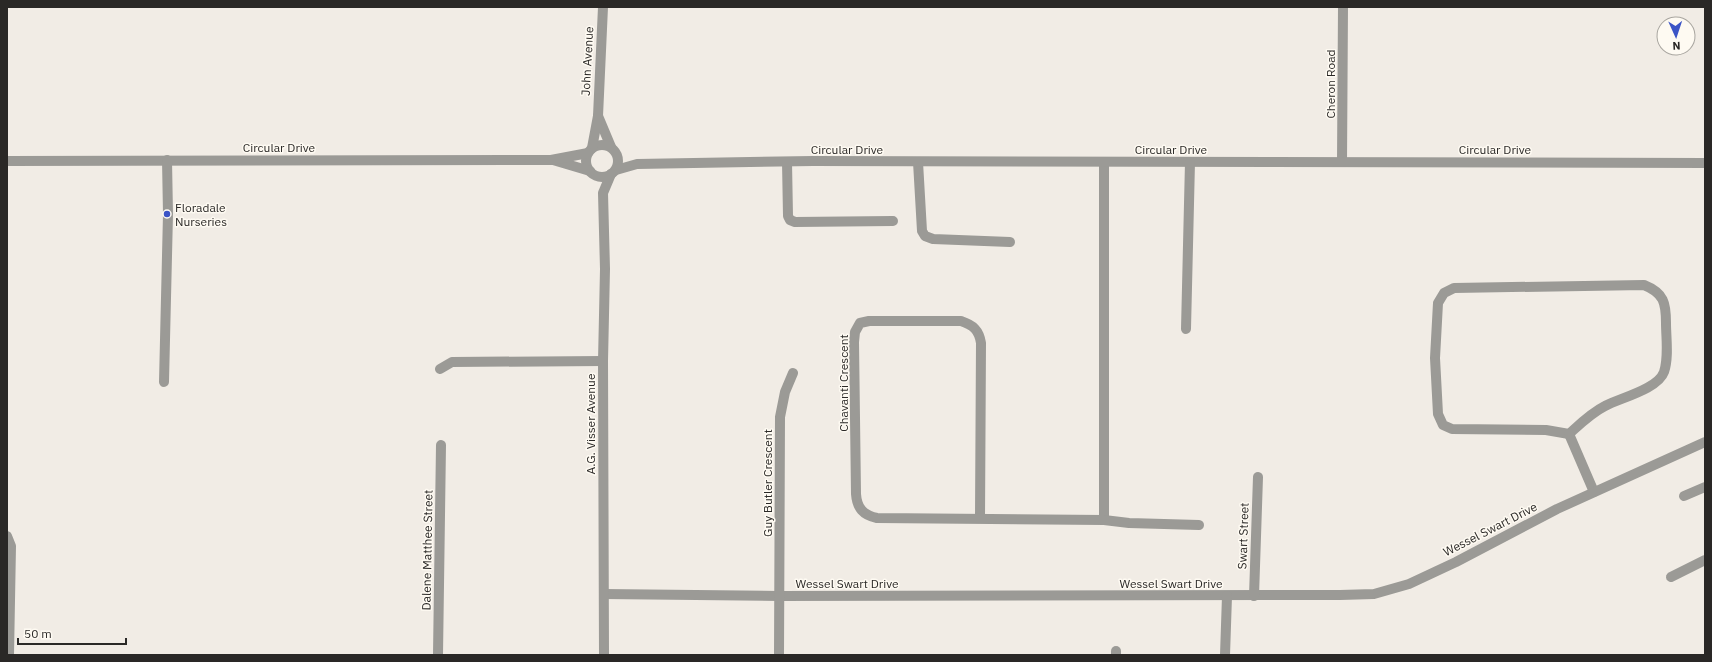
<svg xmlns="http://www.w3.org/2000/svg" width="1712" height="662" font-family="'IBM Plex Sans',sans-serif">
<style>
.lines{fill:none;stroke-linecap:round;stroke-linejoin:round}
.minor{stroke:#9b9a96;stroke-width:10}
.poi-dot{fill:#3b54c6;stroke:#fefaf2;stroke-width:1.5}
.labels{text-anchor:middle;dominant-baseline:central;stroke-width:3;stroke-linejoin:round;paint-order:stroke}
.street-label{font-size:12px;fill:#2a2826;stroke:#fefaf2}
.poi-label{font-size:12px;fill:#2a2826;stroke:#fefaf2;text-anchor:start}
</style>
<rect width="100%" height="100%" fill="#f1ece5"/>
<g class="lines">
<g class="minor">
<polyline points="598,116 611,147"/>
<circle cx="602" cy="161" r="16"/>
<polyline points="592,148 598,116 603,7"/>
<polyline points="553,160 590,171"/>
<polyline points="7,161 551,160 588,153"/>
<polyline points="787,162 788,216 790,220 795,222 893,221"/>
<polyline points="918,162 922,231 925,236 933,239 1010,242"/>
<polyline points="1104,162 1104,520"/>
<polyline points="1342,162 1343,7"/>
<polyline points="616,170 637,164 813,161 1705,163"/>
<path d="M1644,285C1664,293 1666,303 1666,323C1666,338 1669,357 1664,372C1658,389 1620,398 1605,406C1591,413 1580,424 1569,434L1546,430L1452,429L1443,425L1438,414L1435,358L1438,303L1444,293L1454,288Z"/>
<polyline points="1186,329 1190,162"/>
<polyline points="440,369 452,362 603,361"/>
<polyline points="164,382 168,214 167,160"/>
<polyline points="1569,434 1594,492"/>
<polyline points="1684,496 1705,487"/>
<path d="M980,518L981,343C979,330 973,325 961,321H869L860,323L855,332L854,342L856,494C857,508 863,515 877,518L1104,520L1129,523L1199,525"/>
<polyline points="7,536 11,546 9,655"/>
<polyline points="1671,577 1705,560"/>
<polyline points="604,594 779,596 1340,595 1374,594 1409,584 1456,562 1557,509 1705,442"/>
<polyline points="1254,596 1258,477"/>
<polyline points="1116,651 1116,655"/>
<polyline points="438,655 441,445"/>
<polyline points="604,655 603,361 605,269 603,193 611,174"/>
<polyline points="779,655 780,417 785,392 793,373"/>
<polyline points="1225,655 1227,596"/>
</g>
</g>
<circle class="poi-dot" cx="167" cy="214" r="4"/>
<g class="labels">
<g class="street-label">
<text transform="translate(587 61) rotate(-87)">John Avenue</text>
<text transform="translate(1330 84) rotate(-90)">Cheron Road</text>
<text x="279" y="147">Circular Drive</text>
<text x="847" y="149">Circular Drive</text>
<text x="1171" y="149">Circular Drive</text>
<text x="1495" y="149">Circular Drive</text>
<text transform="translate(843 383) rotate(-90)">Chavanti Crescent</text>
<text transform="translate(590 424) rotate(-90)">A.G. Visser Avenue</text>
<text transform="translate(767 483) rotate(-90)">Guy Butler Crescent</text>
<text transform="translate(1490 529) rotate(-27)">Wessel Swart Drive</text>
<text transform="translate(1243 536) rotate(-88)">Swart Street</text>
<text transform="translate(427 550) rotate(-89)">Dalene Matthee Street</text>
<text x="847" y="583">Wessel Swart Drive</text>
<text x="1171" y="583">Wessel Swart Drive</text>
</g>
<g class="poi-label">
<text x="175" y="207">Floradale<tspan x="175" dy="14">Nurseries</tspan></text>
</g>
</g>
<rect width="1712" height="662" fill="none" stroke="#2a2826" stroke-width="16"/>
<g transform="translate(1676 36) rotate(177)"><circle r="19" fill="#fefaf2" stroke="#a9a6a0"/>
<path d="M0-3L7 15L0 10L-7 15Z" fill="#3b54c6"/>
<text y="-6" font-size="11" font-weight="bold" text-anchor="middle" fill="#2a2826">N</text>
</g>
<path d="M18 638v6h108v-6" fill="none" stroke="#2a2826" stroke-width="2"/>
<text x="24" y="638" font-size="12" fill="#2a2826" stroke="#fefaf2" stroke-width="3" paint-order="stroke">50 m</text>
</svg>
